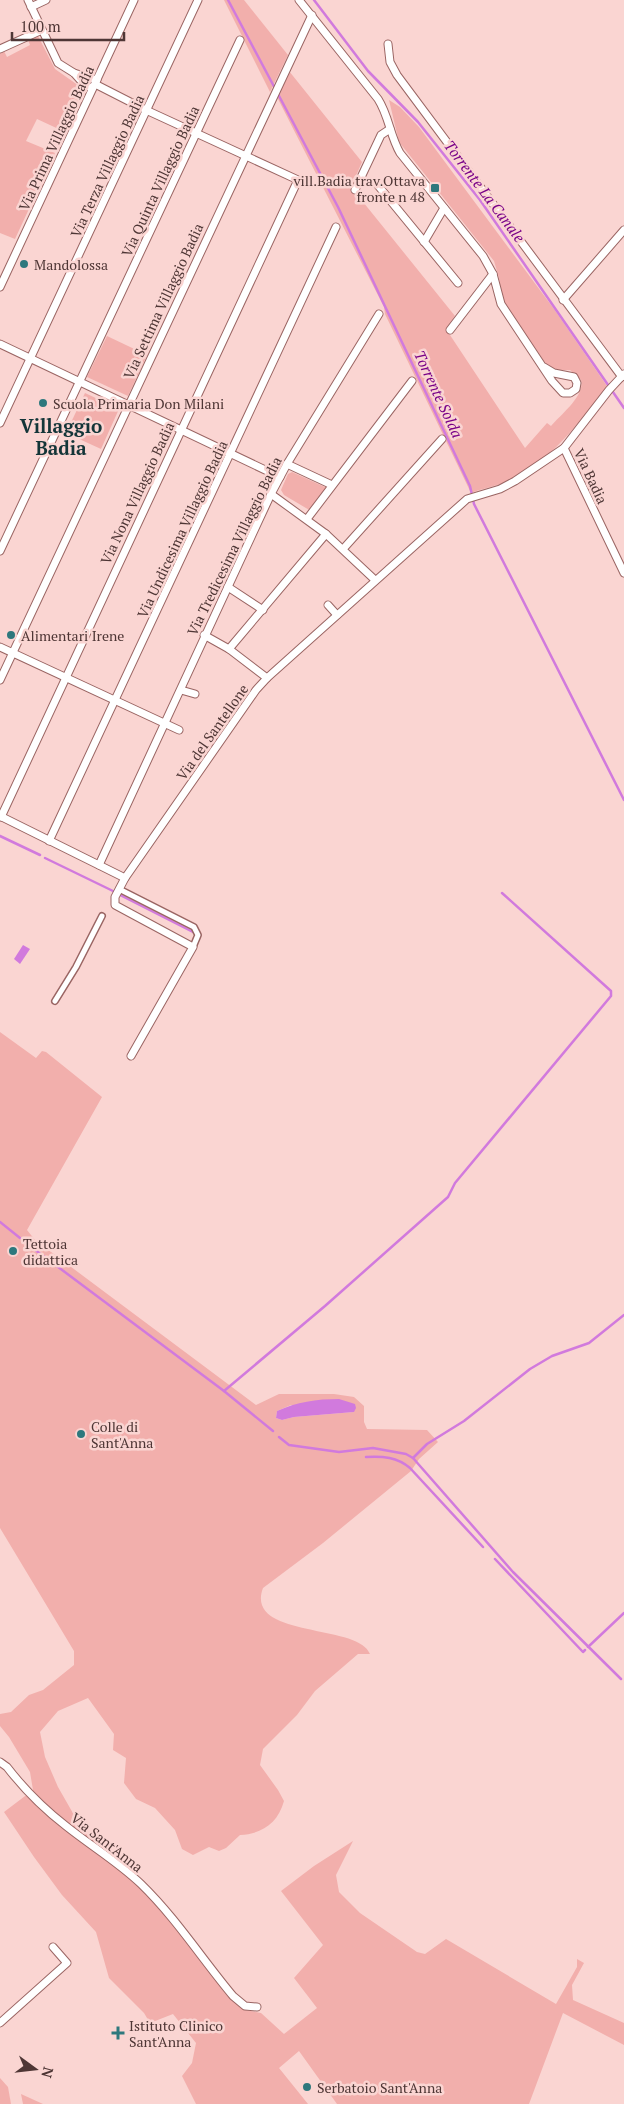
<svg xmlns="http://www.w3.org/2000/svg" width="624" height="2104" font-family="'PT Serif',serif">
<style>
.green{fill:#f2afac;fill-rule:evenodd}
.water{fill:#d17add}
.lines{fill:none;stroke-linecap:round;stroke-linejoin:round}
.stream{stroke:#d17add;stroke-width:2.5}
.pedestrian-casing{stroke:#9a6563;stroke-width:8}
.minor-casing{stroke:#9a6563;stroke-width:9}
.pedestrian{stroke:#fff;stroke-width:5}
.minor{stroke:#fff;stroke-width:7}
.poi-dot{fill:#2e787d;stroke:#fad5d2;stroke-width:2}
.labels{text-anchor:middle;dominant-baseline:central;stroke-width:5;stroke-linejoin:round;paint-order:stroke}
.street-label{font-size:14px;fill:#4e3635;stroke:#fad5d2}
.poi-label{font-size:14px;fill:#4e3635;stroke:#fad5d2;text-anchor:start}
.water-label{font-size:15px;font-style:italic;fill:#790288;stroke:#fad5d2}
.district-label{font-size:19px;font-weight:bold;fill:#133538;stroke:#fad5d2}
</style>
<rect width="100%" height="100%" fill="#fad5d2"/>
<g class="green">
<polygon points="224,0 244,0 288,55 270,92"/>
<polygon points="38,36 55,69 82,88 83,91 65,132 37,119 26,141 55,153 15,239 0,233 0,53 4,51 7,57 30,45 28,40"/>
<path d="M289,71L362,162L351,187L455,316L446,329L525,448L547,423L551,426C561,414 585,396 581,380L570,370H559L548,367L505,304L501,295L499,278L494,261L399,142L389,100L400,107L419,127L554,309L607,386C575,427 551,463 501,484C491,487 481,489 471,493L385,314L384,307L277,97Z"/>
<polygon points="107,336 147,355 128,396 87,377"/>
<polygon points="85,393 119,409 101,449 66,433"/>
<polygon points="292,472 327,488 311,511 284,495 281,490 288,474"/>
<path d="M0,1032L36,1058L42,1051L46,1052L102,1097L27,1230L35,1240L256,1405L279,1394H334L354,1397L364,1406V1422L367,1429L427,1430L438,1442L419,1459L411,1471L323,1543L263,1588C244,1639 359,1623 370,1654H358L315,1691L297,1715L263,1749L260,1765L278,1790L284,1801C278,1823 262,1834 240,1835L226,1848L219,1851L209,1847L193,1855L182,1849L175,1830L155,1808L136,1799L124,1783L126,1758L113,1750L114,1734L88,1698L58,1711L40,1732L45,1757L58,1787L78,1822L128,1872L176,1924L237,2004L245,2010L261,2013L284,2034L317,2008L294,1978L323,1945L281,1891L314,1866L353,1841L336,1875L339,1892L360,1913L417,1952L425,1954L446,1939L556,2004L577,1967V1959L584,1963L572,1985L573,2000L624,2023V2045L563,2013L529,2104H337L299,2051L279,2068L308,2104H196L182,2076L192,2063L196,2043L173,2014L150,2023L144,2013L109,1978L96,1932L62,1895L34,1857L4,1812L33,1790L30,1772L9,1737L0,1726V1714L11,1712L29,1695L43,1690L74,1665V1651L0,1528ZM291,1405L354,1412L294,1417L282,1420L276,1418L277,1411Z"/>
<polygon points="0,2078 8,2087 11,2104 0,2104"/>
<polygon points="21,2094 43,2104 23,2104"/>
</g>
<g class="water">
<polygon points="23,945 30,949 20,964 14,959"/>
<path d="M339,1399L355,1404L356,1408L354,1412L294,1417L282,1420L276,1418L277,1411C297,1402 316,1399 339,1399Z"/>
</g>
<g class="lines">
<g class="stream">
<polyline points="228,0 338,207 470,486 474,504 624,800"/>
<polyline points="314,0 368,71 418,122 480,200 624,408"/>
<polyline points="0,836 40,855"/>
<polyline points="45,858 113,891"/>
<polyline points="120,895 193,932"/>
<polyline points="0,1222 20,1238"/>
<polyline points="30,1246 224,1391 273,1431"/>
<polyline points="224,1391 325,1306 448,1197 455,1183 611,996 611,991 502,893"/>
<polyline points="279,1437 289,1445 339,1452 373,1448 406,1454 413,1458 513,1572 621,1679"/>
<path d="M366,1457C383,1456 397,1457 410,1468L483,1547"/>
<polyline points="413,1458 427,1444 464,1421 530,1369 552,1356 589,1343 624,1315"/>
<polyline points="495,1559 583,1652 585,1650"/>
<polyline points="588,1647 624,1613"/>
</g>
<defs>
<g id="pedestrian">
<polyline points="119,889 194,927 198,935 193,947"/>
<polyline points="55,1001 76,967 102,916"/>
</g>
<g id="minor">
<polyline points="28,0 58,63 74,73 82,82 92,89"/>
<path d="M299,0L378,99C389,116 390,136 400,153L483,256L493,274L501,304L552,381L563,393H570L576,389L577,383L574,377L554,373L544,367"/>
<polyline points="31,7 46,0"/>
<polyline points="388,44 390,62 397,75 622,377"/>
<polyline points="0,49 42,30"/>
<polyline points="74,73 97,80"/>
<polyline points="376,183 458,283"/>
<polyline points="355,190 381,135 390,129"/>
<polyline points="424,242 444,208"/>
<polyline points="0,287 134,0"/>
<polyline points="563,300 624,230"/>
<polyline points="450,330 493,274"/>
<polyline points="0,344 280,477"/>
<polyline points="0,423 198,0"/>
<polyline points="564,448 624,573"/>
<polyline points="287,464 332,485"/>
<polyline points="271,494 326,534 375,580"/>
<polyline points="307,519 412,381"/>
<polyline points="344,548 442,439"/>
<polyline points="0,551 240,40"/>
<polyline points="228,587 263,610"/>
<polyline points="328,605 337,615"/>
<polyline points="204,635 229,649 267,678"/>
<polyline points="0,647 179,730"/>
<polyline points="229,649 326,534"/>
<polyline points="0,680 312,15"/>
<polyline points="181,690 195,694"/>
<polyline points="0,816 125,878 256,690 267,678 467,499 500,489 515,481 564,448 609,390 624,374"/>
<polyline points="1,817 298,180 146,110 95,84"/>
<polyline points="49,841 336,227"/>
<polyline points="99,865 271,494 287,464 379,314"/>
<polyline points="125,878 115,897 115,905 193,947 131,1056"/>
<path d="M0,1762L7,1767C24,1789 44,1809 66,1826C91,1846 118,1862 141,1884C176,1918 202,1959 233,1996L245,2006L257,2007"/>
<polyline points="0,2023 67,1963 53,1947"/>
</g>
</defs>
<use href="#pedestrian" class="pedestrian-casing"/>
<use href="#minor" class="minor-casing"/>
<use href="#pedestrian" class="pedestrian"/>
<use href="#minor" class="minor"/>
</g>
<g class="poi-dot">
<rect x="430" y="183" width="10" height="10" rx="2.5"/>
<circle cx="24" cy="264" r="5"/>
<circle cx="43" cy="403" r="5"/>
<circle cx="11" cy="635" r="5"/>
<circle cx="13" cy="1251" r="5"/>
<circle cx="81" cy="1434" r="5"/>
<path d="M115.5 2025.5h5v5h5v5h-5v5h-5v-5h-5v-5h5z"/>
<circle cx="307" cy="2087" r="5"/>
</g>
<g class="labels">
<g class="street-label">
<text transform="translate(56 138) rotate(-65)">Via Prima Villaggio Badia</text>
<text transform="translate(107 166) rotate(-65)">Via Terza Villaggio Badia</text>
<text transform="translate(160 181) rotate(-65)">Via Quinta Villaggio Badia</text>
<text transform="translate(163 301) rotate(-65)">Via Settima Villaggio Badia</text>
<text transform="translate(591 476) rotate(65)">Via Badia</text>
<text transform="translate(137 493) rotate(-65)">Via Nona Villaggio Badia</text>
<text transform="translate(182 529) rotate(-65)">Via Undicesima Villaggio Badia</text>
<text transform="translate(234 546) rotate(-64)">Via Tredicesima Villaggio Badia</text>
<text transform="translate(212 732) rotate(-55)">Via del Santellone</text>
<text transform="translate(107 1842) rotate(38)">Via Sant'Anna</text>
</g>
<g class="poi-label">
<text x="425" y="180" text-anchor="end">vill.Badia trav.Ottava<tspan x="425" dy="16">fronte n 48</tspan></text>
<text x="34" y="264">Mandolossa</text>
<text x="53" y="403">Scuola Primaria Don Milani</text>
<text x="21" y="635">Alimentari Irene</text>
<text x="23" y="1243">Tettoia<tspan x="23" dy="16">didattica</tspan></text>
<text x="91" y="1426">Colle di<tspan x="91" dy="16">Sant'Anna</tspan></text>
<text x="129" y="2025">Istituto Clinico<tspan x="129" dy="16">Sant'Anna</tspan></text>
<text x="317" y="2087">Serbatoio Sant'Anna</text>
</g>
<g class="water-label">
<text transform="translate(485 191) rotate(53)">Torrente La Canale</text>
<text transform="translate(439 394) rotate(65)">Torrente Solda</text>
</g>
<g class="district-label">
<text x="61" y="425">Villaggio<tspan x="61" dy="22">Badia</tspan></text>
</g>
</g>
<g transform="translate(35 2069) rotate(105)" stroke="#fad5d2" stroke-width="4" paint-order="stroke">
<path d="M0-4L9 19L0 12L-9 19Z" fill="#4e3635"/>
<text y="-8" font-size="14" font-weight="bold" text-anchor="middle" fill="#4e3635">N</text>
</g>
<path d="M12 32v8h112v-8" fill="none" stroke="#4e3635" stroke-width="2.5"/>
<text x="20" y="32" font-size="15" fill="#4e3635" stroke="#fad5d2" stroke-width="4" paint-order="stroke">100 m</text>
</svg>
